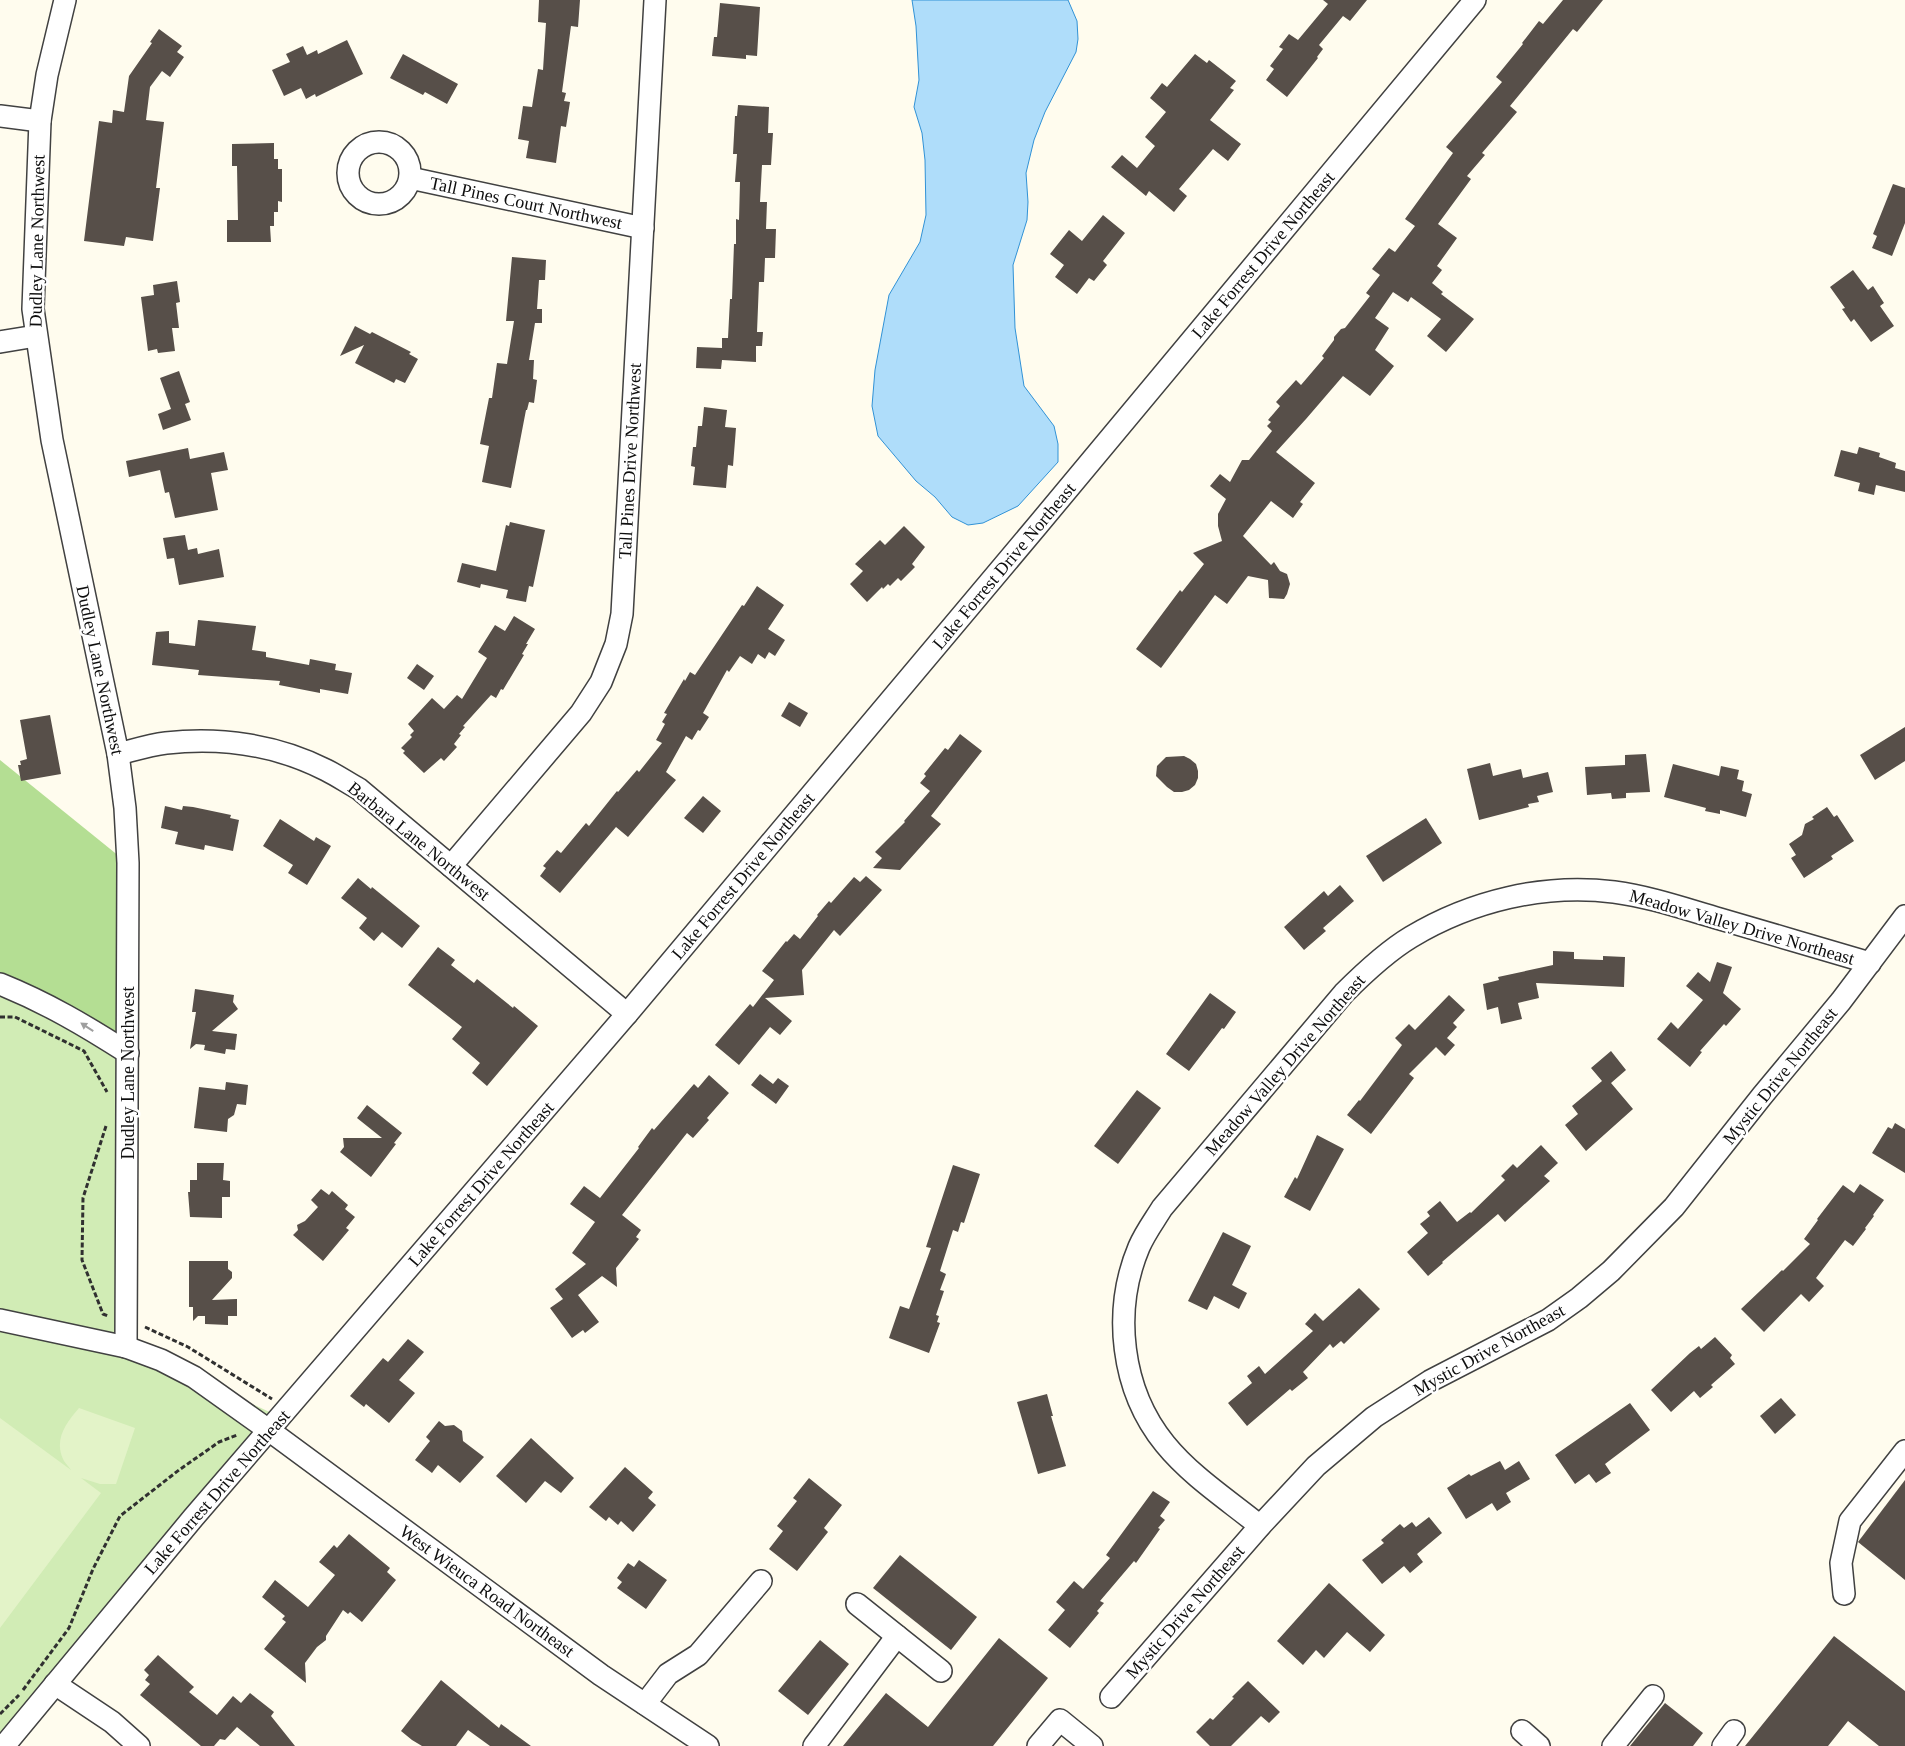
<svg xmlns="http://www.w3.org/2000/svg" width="1905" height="1746" font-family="'Times New Roman',serif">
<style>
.green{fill:#d1ecb5}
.forest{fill:#b4de93}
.pitch{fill:#e3f3c8}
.water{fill:#afddfa;stroke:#3192d6}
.building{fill:#574f49}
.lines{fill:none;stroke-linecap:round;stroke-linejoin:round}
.minor-casing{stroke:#414141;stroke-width:24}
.path{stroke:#303030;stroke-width:3;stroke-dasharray:5 2.5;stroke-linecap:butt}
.minor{stroke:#fff;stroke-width:21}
.oneway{fill:#9f9f9f}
.labels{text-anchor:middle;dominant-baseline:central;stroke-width:5;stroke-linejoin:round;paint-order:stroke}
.street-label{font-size:18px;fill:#0e0e0e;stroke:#fff}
</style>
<rect width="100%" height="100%" fill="#fffcee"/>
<polygon class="green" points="0,996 120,1053 122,1344 276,1415 0,1741"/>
<polygon class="forest" points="0,760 130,865 120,1053 0,996"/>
<path class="pitch" d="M79,1408L135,1428L116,1484H100L81,1478L101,1493L0,1628V1418L71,1470C69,1467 66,1464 64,1461C53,1440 66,1423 79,1408Z"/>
<polygon class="water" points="912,0 1068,0 1077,21 1078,39 1076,52 1045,112 1034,140 1026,173 1028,202 1027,220 1013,265 1015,328 1024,386 1054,426 1058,444 1058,462 1018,506 983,523 968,525 952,517 935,497 916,481 878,436 872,406 875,370 889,295 920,242 926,215 925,160 922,133 914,107 919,80 916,26"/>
<g class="building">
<polygon points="539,0 580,0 578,27 571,26 562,92 566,93 564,101 570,102 566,127 561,126 556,163 526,158 529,141 518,139 523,106 532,107 538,69 543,70 546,23 538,22"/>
<polygon points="1323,0 1367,0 1350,21 1343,16 1319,45 1323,49 1317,57 1318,58 1287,97 1266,80 1274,69 1270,66 1283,49 1279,47 1289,34 1298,40 1328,4"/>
<polygon points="1563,0 1603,0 1577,32 1573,29 1510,106 1517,112 1482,153 1485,155 1467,176 1471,179 1438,224 1457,238 1437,266 1442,270 1432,283 1443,292 1441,294 1474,319 1446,352 1427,336 1441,319 1411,297 1408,302 1393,292 1375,318 1389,328 1375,350 1394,366 1370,396 1343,376 1306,419 1276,452 1315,483 1300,502 1303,504 1293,518 1271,501 1243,536 1271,565 1274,562 1280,571 1287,574 1290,584 1287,594 1284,599 1269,598 1268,580 1248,576 1227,604 1215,595 1161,668 1136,649 1180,590 1182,592 1204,564 1193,553 1222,541 1218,526 1218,514 1226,499 1210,486 1220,474 1230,482 1242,460 1249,460 1272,431 1267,426 1271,422 1268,420 1280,406 1276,402 1296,380 1301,385 1324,358 1322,356 1334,340 1334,337 1341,329 1345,328 1370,296 1366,293 1380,275 1372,269 1389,248 1395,252 1415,226 1405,219 1453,153 1446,147 1502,82 1496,77 1523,44 1522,43 1539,21 1543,24"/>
<polygon points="720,3 760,7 757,56 746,55 746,59 712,56 714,37 717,37"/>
<polygon points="159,29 182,46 177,52 184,57 170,77 162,71 150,87 146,120 164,122 156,188 160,188 153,241 126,237 124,246 84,241 99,121 112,123 113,110 124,112 129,76 152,43 150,42"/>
<polygon points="347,40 363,74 316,97 315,94 306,99 301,88 284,96 272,70 290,62 286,54 303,46 307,55 317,50 318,54"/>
<polygon points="403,54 458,84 447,104 425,92 423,95 390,78"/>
<polygon points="1195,54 1207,63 1209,60 1236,81 1230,88 1234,90 1210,120 1241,144 1228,161 1213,149 1179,189 1187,196 1174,212 1149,191 1146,196 1111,167 1122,155 1137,168 1155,146 1145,137 1166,112 1150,98 1162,83 1167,87"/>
<polygon points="738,105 769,107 768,133 773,133 771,165 762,165 760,202 767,202 766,229 776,229 775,258 765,258 764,282 759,282 757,332 763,332 762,346 756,346 756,362 722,360 721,369 696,368 697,347 722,348 722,338 728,338 730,299 732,299 734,244 736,244 736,219 739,220 740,182 735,182 737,154 733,154 735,116 737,116"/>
<polygon points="274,143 274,159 278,159 278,169 282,169 282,202 278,201 278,212 274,212 274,226 270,226 271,242 227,242 227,220 238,220 237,166 232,166 232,144"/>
<polygon points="1893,184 1905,188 1905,223 1892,256 1872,248 1877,236 1873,234"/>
<polygon points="1103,215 1125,233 1103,261 1107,265 1094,281 1089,278 1077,294 1055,277 1064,265 1050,254 1069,230 1082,241"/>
<polygon points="512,257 546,260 545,280 539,280 537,309 542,309 542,323 535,323 529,360 534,360 533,379 537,380 534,403 529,402 527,410 526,410 511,488 482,482 489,446 480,444 489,398 492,398 497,363 507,364 514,321 506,321"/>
<polygon points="1853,270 1868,290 1873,286 1884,303 1880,306 1894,326 1871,342 1854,319 1851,322 1842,309 1845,308 1830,287"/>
<polygon points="177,281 180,302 176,303 179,328 172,328 175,351 158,353 157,349 148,351 141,297 154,295 153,285"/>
<polygon points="355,326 370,334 372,332 411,352 409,354 418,359 405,383 396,379 394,383 355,363 364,345 340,356"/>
<polygon points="179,371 190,402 185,404 191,420 163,430 158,414 171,409 160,378"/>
<polygon points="704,407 727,410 725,427 736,428 733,466 728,465 726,488 693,485 695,467 691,466 693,447 696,447 698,426 702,426"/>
<polygon points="1859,447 1880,453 1879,457 1896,463 1895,468 1905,471 1905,492 1876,485 1874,495 1858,491 1860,483 1834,476 1841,450 1857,454"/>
<polygon points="188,448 190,459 224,452 228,470 211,473 218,510 175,518 169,492 165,493 160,470 129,477 126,461"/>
<polygon points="510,522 545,530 533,587 529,586 526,602 506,598 508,590 481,584 480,588 457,582 462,563 496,571 506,525 509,526"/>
<polygon points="904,526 925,547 912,564 915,567 901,581 898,578 890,586 888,584 883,589 882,587 867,602 850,584 863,571 855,564 880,540 885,545"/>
<polygon points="185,535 188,550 197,548 198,554 219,549 224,577 179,585 174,558 167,559 163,538"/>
<polygon points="757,586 784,605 768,629 785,640 775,656 769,652 765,659 758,654 752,664 740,656 729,672 727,670 703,713 709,717 700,731 698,730 692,740 686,736 666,772 676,780 628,837 616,827 560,893 540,876 546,868 543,866 557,850 561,853 586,823 589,826 617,791 618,792 637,770 639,772 662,743 656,740 665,724 662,722 667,714 664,713 684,679 685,681 690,672 695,675 742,605 744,606"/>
<polygon points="514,616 535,629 526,644 528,644 522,654 524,655 503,690 501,689 496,698 491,695 463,726 465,727 459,734 461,735 454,744 457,747 444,761 441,758 424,773 403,753 405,751 401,748 412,737 410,735 414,731 408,724 432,698 444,709 457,695 462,699 487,658 478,652 495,625 505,631"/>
<polygon points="198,620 256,626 252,650 266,652 266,657 309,665 310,659 336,664 335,670 352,673 348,694 320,689 320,693 279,685 280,681 198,675 199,670 152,665 156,632 169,631 169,643 195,646"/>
<polygon points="417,664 434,676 424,690 407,678"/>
<polygon points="789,702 808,713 800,727 781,716"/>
<polygon points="50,715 61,774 21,781 18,765 21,765 20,761 27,759 20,720"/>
<polygon points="1905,727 1905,761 1875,780 1860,755"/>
<polygon points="960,734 982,751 931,816 941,824 900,870 873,868 882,858 875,852 905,822 904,821 930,791 920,783 926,776 924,774 945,748 948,750"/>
<polygon points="1646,754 1650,792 1626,793 1626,798 1612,799 1611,793 1587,795 1585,767 1625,765 1625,755"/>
<polygon points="1184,756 1190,759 1196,764 1198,771 1198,778 1195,785 1189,790 1182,792 1174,792 1167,787 1156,776 1157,766 1166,757"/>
<polygon points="1490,763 1493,776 1521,769 1523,778 1548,772 1553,792 1537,796 1539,802 1528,804 1529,807 1479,820 1467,769"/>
<polygon points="1673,764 1719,776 1721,766 1739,770 1737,779 1744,781 1742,791 1752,794 1746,817 1720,810 1720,814 1705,811 1706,808 1664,797"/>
<polygon points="703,796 721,811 703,833 684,818"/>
<polygon points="165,806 182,810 183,806 193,807 231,815 230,818 239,820 233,851 205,845 204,850 175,844 178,832 161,828"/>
<polygon points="1827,807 1834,817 1837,815 1854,841 1831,856 1833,859 1804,878 1791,858 1796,855 1789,844 1802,835 1805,824 1814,819 1812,817"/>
<polygon points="1426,818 1442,843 1383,882 1366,856"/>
<polygon points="280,819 314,841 316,837 331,846 307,885 288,873 293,865 263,846"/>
<polygon points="866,876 882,890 840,936 834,930 802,970 804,995 765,998 792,1021 780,1035 770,1027 739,1065 715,1045 750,1004 753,1007 774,980 762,971 786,941 787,942 794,934 800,939 818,916 817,915 829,901 831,903 854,877 860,882"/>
<polygon points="358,878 371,889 372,887 420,926 402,948 382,932 374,941 359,928 367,918 341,898"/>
<polygon points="1340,885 1354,901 1323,928 1326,931 1304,950 1284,927 1324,891 1328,896"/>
<polygon points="438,947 455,960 451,965 474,983 477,979 513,1008 514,1006 538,1026 487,1086 472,1073 480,1063 452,1039 462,1027 408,985"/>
<polygon points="1553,951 1574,952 1574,959 1603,960 1603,956 1625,957 1624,987 1536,983 1539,998 1518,1003 1522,1019 1501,1024 1498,1007 1487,1010 1483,984 1499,980 1498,977 1553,965"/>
<polygon points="1717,962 1732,967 1723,993 1741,1009 1726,1026 1724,1024 1700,1051 1702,1052 1690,1067 1657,1039 1671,1022 1678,1029 1703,1000 1686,986 1698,972 1710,982"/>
<polygon points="195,989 234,995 233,1002 238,1009 212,1031 237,1034 235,1050 226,1049 225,1054 204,1050 205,1045 196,1044 190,1049 196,1012 192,1012"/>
<polygon points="1210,993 1236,1012 1224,1029 1222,1028 1189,1071 1166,1054"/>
<polygon points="1449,995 1465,1010 1453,1023 1457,1027 1447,1038 1455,1045 1445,1056 1436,1047 1409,1074 1414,1078 1371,1134 1347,1115 1359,1100 1360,1101 1402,1045 1395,1038 1409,1024 1415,1030"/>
<polygon points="1611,1051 1626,1070 1611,1083 1633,1109 1586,1151 1565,1125 1578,1114 1572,1106 1602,1081 1591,1068"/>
<polygon points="760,1074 773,1084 778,1078 789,1086 776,1104 751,1085"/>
<polygon points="709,1075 729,1093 707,1118 709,1120 693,1138 687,1133 622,1215 641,1230 636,1237 639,1239 616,1268 617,1287 602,1276 578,1295 599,1322 585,1333 583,1330 572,1338 550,1308 563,1299 555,1289 586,1264 572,1253 595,1222 570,1204 584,1186 600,1198 639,1148 638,1147 652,1128 654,1130 694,1084 698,1088"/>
<polygon points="226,1082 248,1085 246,1105 237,1104 234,1115 228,1119 227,1132 194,1128 199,1087 225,1090"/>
<polygon points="1137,1090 1161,1108 1118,1164 1094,1146"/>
<polygon points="367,1105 402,1133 394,1143 396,1144 371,1177 340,1152 344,1147 343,1138 382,1138 357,1118"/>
<polygon points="1895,1123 1905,1129 1905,1173 1872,1153 1888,1127 1892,1129"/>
<polygon points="1317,1135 1344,1149 1310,1211 1284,1197 1295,1177 1297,1179"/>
<polygon points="1541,1145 1558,1163 1544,1176 1550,1181 1505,1222 1498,1214 1442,1262 1443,1263 1428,1276 1407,1252 1428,1233 1420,1224 1430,1216 1427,1212 1440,1201 1457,1222 1470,1212 1471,1213 1505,1180 1501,1176 1513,1164 1517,1168"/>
<polygon points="197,1163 224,1163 223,1180 230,1181 230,1197 222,1197 222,1218 190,1217 188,1192 190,1192 190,1180 197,1180"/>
<polygon points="953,1165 980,1174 964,1223 961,1222 958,1232 953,1230 940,1271 946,1274 940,1290 944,1291 936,1315 939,1316 937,1322 940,1323 929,1353 889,1338 900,1306 909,1309 931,1248 926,1247"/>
<polygon points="1860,1184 1884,1200 1873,1215 1874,1216 1865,1228 1866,1229 1853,1246 1845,1240 1816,1278 1824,1286 1809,1302 1801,1294 1764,1332 1741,1309 1782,1270 1783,1271 1810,1244 1804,1239 1818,1220 1817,1219 1843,1185 1854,1193"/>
<polygon points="321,1189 329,1195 332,1191 348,1205 345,1209 355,1217 346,1228 349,1230 323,1261 293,1235 298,1230 297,1225 305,1221 318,1207 311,1200"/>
<polygon points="1223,1232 1251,1246 1232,1285 1247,1293 1239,1309 1214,1296 1207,1310 1188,1301"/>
<polygon points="189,1261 228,1261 228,1269 232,1272 232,1278 212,1300 237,1299 237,1316 228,1316 228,1325 205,1324 205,1316 198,1316 193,1321 193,1307 189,1307"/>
<polygon points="1359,1288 1380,1309 1344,1344 1341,1341 1333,1348 1330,1344 1303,1372 1308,1378 1292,1391 1290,1389 1247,1426 1228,1403 1252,1383 1247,1376 1259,1366 1265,1374 1313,1331 1305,1324 1315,1313 1323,1321"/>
<polygon points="1715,1337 1732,1355 1730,1358 1735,1364 1711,1385 1713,1387 1700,1398 1694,1391 1671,1412 1651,1390 1690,1353 1699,1346 1701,1349"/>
<polygon points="408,1339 424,1352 399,1380 415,1393 389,1423 366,1404 364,1407 350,1396 383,1358 388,1362"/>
<polygon points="1047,1394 1053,1416 1051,1416 1066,1466 1038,1474 1017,1402"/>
<polygon points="1781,1398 1796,1415 1775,1434 1760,1416"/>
<polygon points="1630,1403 1650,1430 1605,1464 1611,1473 1596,1483 1589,1474 1575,1484 1555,1455"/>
<polygon points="439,1421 445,1426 454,1425 462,1431 463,1441 484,1457 460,1483 438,1465 432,1473 415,1460 430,1441 426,1437"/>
<polygon points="531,1438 574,1478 561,1493 545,1481 526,1503 496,1476"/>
<polygon points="1500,1461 1505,1470 1519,1461 1530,1479 1506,1493 1511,1502 1497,1511 1492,1503 1466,1519 1447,1488 1469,1474 1471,1476"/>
<polygon points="625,1467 653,1492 648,1498 656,1505 633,1532 621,1521 618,1525 609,1517 606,1521 589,1507"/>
<polygon points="809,1478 842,1505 824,1528 828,1532 797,1571 769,1549 783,1531 777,1526 797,1501 793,1498"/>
<polygon points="1905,1480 1905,1580 1858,1542"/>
<polygon points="1153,1491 1170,1502 1160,1516 1165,1520 1158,1528 1160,1529 1136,1563 1134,1561 1100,1601 1104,1603 1097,1611 1099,1613 1070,1648 1048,1630 1065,1610 1056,1602 1074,1581 1083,1589 1110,1558 1106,1555"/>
<polygon points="1429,1517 1442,1533 1417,1554 1423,1562 1410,1573 1404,1566 1382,1584 1362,1560 1384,1543 1381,1540 1400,1524 1404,1528 1412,1522 1416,1527"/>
<polygon points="349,1534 390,1568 387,1572 396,1580 362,1622 350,1612 348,1614 343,1610 326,1636 326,1640 317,1647 305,1663 306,1683 264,1649 286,1622 282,1619 285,1616 262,1597 275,1580 308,1607 335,1575 319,1562 334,1545 337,1548"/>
<polygon points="900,1555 977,1617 951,1650 873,1588"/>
<polygon points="639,1560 667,1580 646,1609 617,1588 622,1582 617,1578 628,1563 634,1567"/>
<polygon points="1329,1583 1385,1635 1370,1652 1347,1632 1324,1658 1316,1650 1303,1665 1277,1641"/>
<polygon points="1834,1636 1905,1691 1905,1746 1879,1746 1848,1721 1828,1746 1745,1746"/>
<polygon points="999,1638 1048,1678 993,1746 843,1746 886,1693 928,1727"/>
<polygon points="820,1640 849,1664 808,1715 778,1691"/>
<polygon points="158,1655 194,1687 189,1692 217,1715 233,1696 241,1703 250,1693 274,1712 271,1716 295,1746 260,1746 237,1727 225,1740 220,1739 214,1746 201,1746 140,1695 150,1684 145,1680 149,1675 144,1670"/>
<polygon points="441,1680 499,1728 501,1724 531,1746 490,1746 468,1730 456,1746 422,1746 412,1740 401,1731"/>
<polygon points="1248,1681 1280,1712 1269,1723 1261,1716 1231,1746 1210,1746 1196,1732 1210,1718 1213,1720 1234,1698 1232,1697"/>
<polygon points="1665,1703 1703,1733 1693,1746 1630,1746"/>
</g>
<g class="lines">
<defs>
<g id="minor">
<polyline points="65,0 47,75 40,121 33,309 52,440 118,754 125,808 128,863 126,1347"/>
<polyline points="0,116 40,121"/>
<circle cx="379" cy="173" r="31"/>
<polyline points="410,178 643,228"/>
<polyline points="0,342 36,336"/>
<path d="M118,754C134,750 150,745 166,743C221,737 277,745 326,770C338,776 348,783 359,789L627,1014"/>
<polyline points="451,866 581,713 601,682 616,644 622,614 655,0"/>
<path d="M0,984C47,1003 86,1026 128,1053"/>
<polyline points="0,1320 126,1347 161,1360 194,1377 270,1431 601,1675 708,1746"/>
<path d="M1260,1526C1228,1500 1191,1476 1165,1444C1121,1390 1112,1311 1139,1247C1145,1233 1154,1221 1162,1208L1344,993C1364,973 1386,952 1411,937C1471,901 1544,883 1614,892C1651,897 1685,909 1720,919C1770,934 1820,948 1870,963"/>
<polyline points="1844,1594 1841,1563 1850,1521 1905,1451"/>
<polyline points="857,1604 941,1671"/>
<polyline points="55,1684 112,1722 139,1746"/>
<polyline points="1111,1697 1260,1526 1316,1466 1374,1417 1430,1381 1548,1320 1579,1298 1611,1271 1674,1207 1762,1096 1841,1001 1905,916"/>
<polyline points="645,1704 668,1674 698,1655 761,1581"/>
<polyline points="1522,1731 1539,1746"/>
<polyline points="4,1746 193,1518 627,1014 1037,526 1475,0"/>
<polyline points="814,1746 897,1636"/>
<polyline points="1038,1746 1060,1720 1092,1746"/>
<polyline points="1613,1746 1653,1696"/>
<polyline points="1723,1746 1734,1731"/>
</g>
</defs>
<use href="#minor" class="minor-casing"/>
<g class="path">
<polyline points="0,1017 15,1017 84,1051 107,1092"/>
<polyline points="106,1126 83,1198 82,1260 103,1314 108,1316"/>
<polyline points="145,1327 188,1347 272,1399"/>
<polyline points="23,1690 69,1628 93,1569 120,1516 179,1470 219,1442 237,1435"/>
<polyline points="0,1714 19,1695"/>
</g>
<use href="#minor" class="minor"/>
</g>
<defs><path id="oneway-solid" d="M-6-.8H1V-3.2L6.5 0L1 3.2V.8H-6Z" transform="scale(1.25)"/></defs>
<use class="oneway" href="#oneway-solid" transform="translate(87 1027) rotate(-147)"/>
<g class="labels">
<g class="street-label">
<text transform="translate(526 203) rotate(12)">Tall Pines Court Northwest</text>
<text transform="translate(37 241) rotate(-89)">Dudley Lane Northwest</text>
<text transform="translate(1263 255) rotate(-50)">Lake Forrest Drive Northeast</text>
<text transform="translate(630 461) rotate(-87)">Tall Pines Drive Northwest</text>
<text transform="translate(1004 566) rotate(-50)">Lake Forrest Drive Northeast</text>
<text transform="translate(100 670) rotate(78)">Dudley Lane Northwest</text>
<text transform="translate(419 841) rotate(39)">Barbara Lane Northwest</text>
<text transform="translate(743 876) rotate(-50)">Lake Forrest Drive Northeast</text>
<text transform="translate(1742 927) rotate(16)">Meadow Valley Drive Northeast</text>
<text transform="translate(1285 1065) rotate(-49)">Meadow Valley Drive Northeast</text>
<text transform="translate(128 1073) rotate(-90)">Dudley Lane Northwest</text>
<text transform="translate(1780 1076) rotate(-51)">Mystic Drive Northeast</text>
<text transform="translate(481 1184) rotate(-49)">Lake Forrest Drive Northeast</text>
<text transform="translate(1489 1350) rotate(-29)">Mystic Drive Northeast</text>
<text transform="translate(217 1492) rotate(-49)">Lake Forrest Drive Northeast</text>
<text transform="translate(487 1591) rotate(36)">West Wieuca Road Northeast</text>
<text transform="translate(1185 1612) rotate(-49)">Mystic Drive Northeast</text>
</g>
</g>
</svg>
